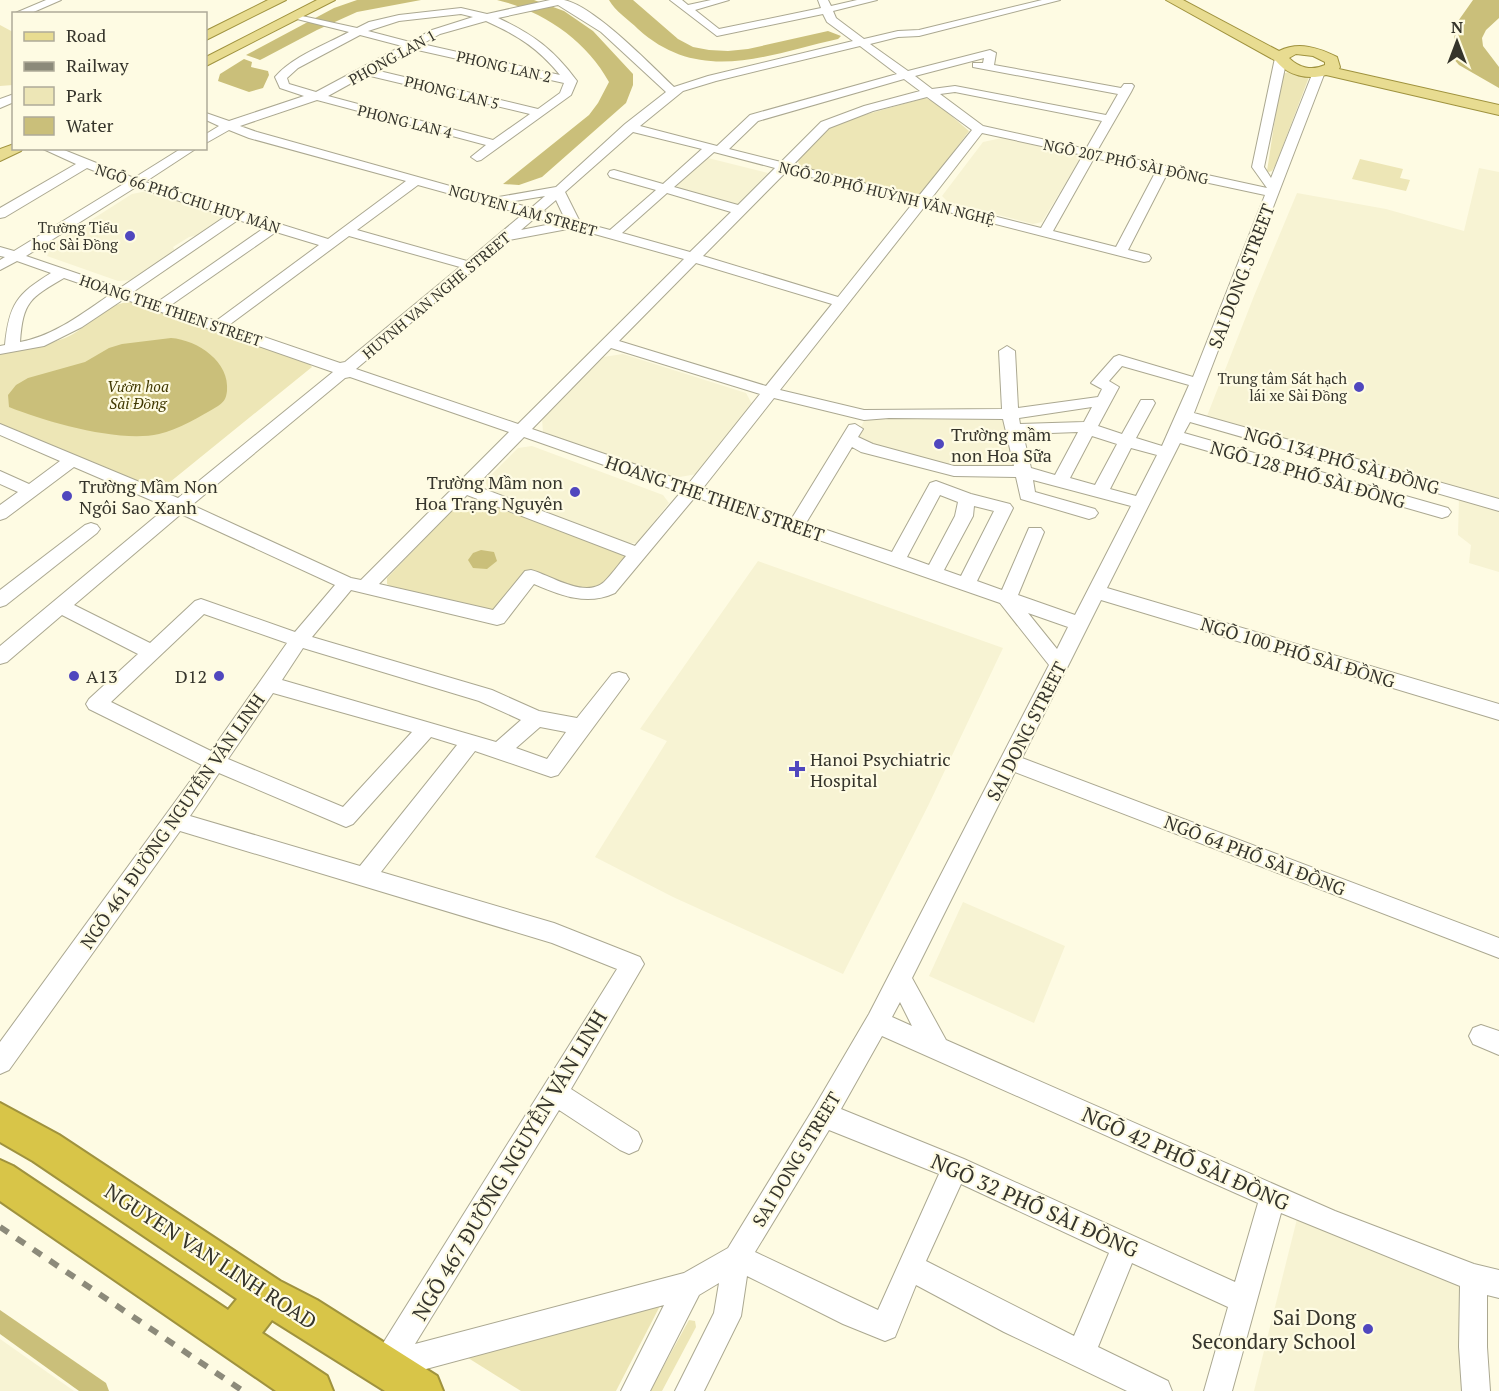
<svg xmlns="http://www.w3.org/2000/svg" width="1499" height="1391" font-family="'PT Serif',serif">
<style>
.built{fill:#f7f3d3}
.green{fill:#ede6b6}
.water{fill:#cabf7a}
.lines{fill:none;stroke-linecap:round;stroke-linejoin:round}
.canal{fill:#cabf7a;fill-rule:evenodd}
.minor-casing{stroke:#aba891;stroke-width:2}
.major-casing{stroke:#9f923e;stroke-width:2}
.highway-casing{stroke:#9f923e;stroke-width:4}
.minor{fill:#fff;fill-rule:evenodd}
.major{fill:#e8dc91;fill-rule:evenodd}
.highway{fill:#d8c548;fill-rule:evenodd}
.rail{stroke:#8c8a7a;stroke-width:6;stroke-dasharray:10 10;stroke-linecap:butt}
.poi-dot{fill:#5047be;stroke:#fefbe3;stroke-width:2}
.labels{text-anchor:middle;dominant-baseline:central;stroke-width:4.5;stroke-linejoin:round;paint-order:stroke}
.far-street-label{font-size:15px;fill:#35342b;stroke:#fefbe3}
.far-poi-label{font-size:15px;fill:#35342b;stroke:#fefbe3;text-anchor:end}
.far-park-label{font-size:15px;font-style:italic;fill:#403800;stroke:#fefbe3}
.street-label{font-size:18px;fill:#35342b;stroke:#fefbe3}
.poi-label{font-size:18px;fill:#35342b;stroke:#fefbe3;text-anchor:start}
.near-street-label{font-size:21px;fill:#35342b;stroke:#fefbe3}
.near-poi-label{font-size:21px;fill:#35342b;stroke:#fefbe3;text-anchor:end}
</style>
<rect width="100%" height="100%" fill="#fefbe3"/>
<g class="built">
<polygon points="1002,138 1074,154 1080,159 1042,222 1033,224 948,202 942,196 983,142"/>
<polygon points="704,157 768,173 736,206 672,188"/>
<polygon points="1479,168 1499,172 1499,499 1207,416 1254,296 1297,193 1386,209 1464,231"/>
<polygon points="147,191 221,215 221,220 199,235 189,237 173,247 175,251 132,280 118,281 47,256 52,245 132,194"/>
<polygon points="623,354 746,393 752,404 697,474 674,478 543,432 542,419 603,357"/>
<polygon points="867,415 1009,415 1020,469 944,469 855,439"/>
<polygon points="532,446 663,495 669,503 637,543 621,543 488,489 485,481 518,448"/>
<polygon points="1459,498 1499,510 1499,572 1469,563 1471,545 1458,535"/>
<polygon points="758,561 1003,648 928,806 843,974 673,897 595,857 667,741 640,729"/>
<polygon points="963,902 1065,946 1034,1023 929,976"/>
<polygon points="1299,1211 1468,1285 1467,1391 1254,1391"/>
<polygon points="0,1339 74,1391 0,1391"/>
</g>
<g class="green">
<polygon points="0,25 13,32 13,85 0,86"/>
<polygon points="1288,72 1309,77 1276,164 1272,171 1269,172 1267,171 1281,79 1283,74"/>
<polygon points="925,98 935,102 969,131 922,194 909,196 799,166 798,160 835,123"/>
<polygon points="1360,159 1403,169 1400,178 1410,180 1406,191 1352,179"/>
<path d="M130,302L307,361L312,367L154,495L0,432V353C22,351 44,346 65,338C89,328 101,304 130,302Z"/>
<polygon points="473,498 486,500 627,557 602,590 571,587 538,573 501,612 397,590 387,584 387,578 458,504"/>
<polygon points="662,1302 616,1391 521,1391 457,1351"/>
<polygon points="689,1320 695,1321 696,1327 662,1391 650,1391"/>
</g>
<g class="water">
<polygon points="357,0 421,0 357,12 317,30 264,58 260,60 246,55 334,8"/>
<path d="M497,0H534L564,11L593,31L633,74V85L626,103L542,177L519,185L503,184L589,115L598,103L609,82C586,40 543,11 497,0Z"/>
<path d="M609,0H633L678,39L693,47L709,50L728,51L748,49L828,31L841,36L838,39C766,55 700,85 638,29C629,20 615,11 609,0Z"/>
<polygon points="1473,0 1499,0 1499,18 1486,30 1482,38 1483,46 1499,67 1499,88 1459,65 1452,57 1456,24"/>
<polygon points="244,59 252,62 251,67 268,71 269,75 263,88 249,92 218,81 220,74"/>
<path d="M171,338C198,340 230,362 227,391C226,399 224,402 218,406C201,416 178,430 159,434C119,443 46,422 9,407L8,395L16,385L28,378L85,362L109,348L122,344Z"/>
<polygon points="481,550 494,552 497,561 487,569 473,568 468,560 473,553"/>
</g>
<g class="lines">
<polygon class="canal" points="0,1310 106,1383 109,1391 79,1391 0,1334"/>
<defs>
<g id="minor">
<polygon points="46,0 61,0 29,14 13,14"/>
<path d="M550,0C555,0 560,0 564,0C594,6 651,65 674,87L708,76L853,41L827,22L823,14L717,36L670,0H682L688,5L711,0H729L695,10L719,29L821,8L818,0H828L831,6L857,0H877L833,11L836,18L864,39L898,31L919,30L1042,0H1060L919,36L898,37L870,44L908,71L990,50L996,53L994,65L1121,88L1124,84H1132L1134,86L1131,92L1097,151L1267,188L1252,167L1275,58L1281,55L1287,58L1264,167L1271,178L1313,72L1319,69L1325,72L1194,413L1499,499V511L1190,422L1184,433L1448,508L1451,512L1448,516L1442,518L1180,443L1107,588L1499,704V720L1101,600L1022,758L1499,938V958L1015,772L912,978L946,1040L1335,1211L1474,1264L1499,1270V1298L1487,1295V1347L1490,1391H1462L1459,1347L1460,1286L1281,1213L1232,1391H1204L1228,1307L1132,1263L1098,1347L1168,1381L1172,1391H1127L1004,1332L916,1285L895,1337L885,1341L843,1324L747,1276L741,1316L704,1391H675L714,1313L719,1283L699,1295L650,1391H621L664,1305L385,1380L375,1376L371,1366L375,1356L617,969L552,943L180,831L9,1070L0,1074V1042L202,765L89,709L86,704L89,699L138,654L62,615L7,662L0,664V646L167,507L74,467L6,518L0,520V505L18,492L0,484V471L29,484L60,461L0,435V424L178,498L333,372L124,299L82,327L44,346L0,354V346L5,345C9,304 17,294 51,273L17,261L0,270V260L5,257L0,256V247L14,251L125,183L87,168L5,217L0,218V208L76,164L41,148H59L134,178L182,148H197L145,182L328,239L406,181L249,138L229,130L206,143V134L219,126L206,120V113L229,121L304,96L280,88L275,77C293,56 325,45 349,32L293,18V14L357,28L369,22L399,15L461,8L487,14ZM558,5L601,32L666,92L625,124L556,187L493,198L257,132L240,126L317,100L486,145L471,157L477,161L481,160L571,95L577,81C554,50 533,34 498,18ZM461,14L473,17L432,30L410,42L368,31L399,21ZM486,21C517,35 538,48 560,75L422,44L440,34ZM360,35L402,46L316,92L289,84L287,78L298,68ZM860,46L897,74L750,115L717,146L640,126L683,91L716,81ZM413,49L564,83L560,93L538,109L375,70ZM984,58L983,63H973V67L1118,94L1106,115L955,86L932,89L915,76ZM366,75L530,114L493,140L328,96ZM904,79L920,91L864,106L821,122L781,162L729,149L758,121ZM955,92L1102,121L1086,149L983,126L940,94ZM927,97L972,130L918,197L793,165L829,128L873,111ZM633,132L702,149L663,184L614,170L610,171L608,174L610,177L656,190L610,230L580,222L565,192ZM982,133L1083,155L1041,228L930,200ZM714,152L775,168L738,205L674,187ZM1094,158L1156,171L1116,247L1053,231ZM787,171L913,203L838,297L703,256ZM1167,174L1265,195L1193,377L1119,355L1114,357L1091,383L1102,389L1098,397L1018,408L1015,351L1007,346L999,351L1002,409L864,410L780,390L925,206L1144,262L1149,261L1151,258L1149,255L1128,250ZM418,185L523,214L467,261L357,230ZM136,187L226,216L120,288L26,256ZM667,193L731,212L690,252L622,233ZM545,196L531,208L509,202ZM556,200L564,217L543,211ZM535,218L556,223L521,230ZM238,220L264,228L159,301L133,292ZM573,228L684,259L518,424L356,369L509,240ZM276,232L319,245L216,321L171,305ZM349,236L460,267L345,362L340,363L229,325ZM696,263L832,304L766,386L619,341ZM64,278L111,294C83,313 54,336 20,342C23,301 30,298 64,278ZM611,348L760,394L689,483L532,429ZM1122,366L1189,385L1162,446L1136,438L1155,403L1153,400H1141L1122,434L1098,426L1119,387L1109,381ZM350,377L509,432L361,580L351,578L192,505L345,378ZM774,398L864,420L889,418L1003,419L1014,466H954L873,444L858,437L863,429L855,424L849,425L792,518L703,488ZM1092,407L1084,422L1020,424L1019,418ZM1078,432L1055,475L1031,468L1023,434ZM1092,436L1117,444L1095,485L1070,478ZM524,437L681,492L635,546L476,486ZM852,447L861,452L954,476L1016,477L1021,499L1089,519L1095,517L1098,513L1095,509L1035,492L1033,480L1131,506L1075,615L1018,595L1044,532L1041,528H1029L1002,590L977,581L1013,508L1010,504L971,494L936,481L930,483L892,552L806,523ZM1131,448L1157,455L1136,496L1110,489ZM467,495L626,556C619,564 612,574 604,582C585,599 550,575 531,570L525,571L493,610L379,584ZM940,495L958,502L955,516L929,565L907,557ZM695,497L1000,603L1049,665L869,1014L815,1106L728,1248L684,1273L415,1344L559,1110L620,1150L629,1154L638,1150L642,1141L638,1132L571,1089L644,964L640,957L554,923L381,872L475,751L551,777L558,775L629,679L626,674L619,672L612,674L577,718L539,711L492,690L312,637L351,590L497,625L504,623L534,584C562,596 587,606 615,593ZM974,506L994,511L961,576L944,570L973,516ZM181,514L335,585L295,632L201,599L195,601L150,643L74,605ZM1028,613L1068,627L1057,649ZM204,614L287,643L211,751L111,702ZM303,648L479,701L521,720L496,742L282,680ZM273,693L412,732L343,807L228,759ZM540,727L566,732L547,759L516,748ZM431,737L457,745L360,866L190,816L219,773L346,827L353,824ZM900,1002L912,1026L892,1017ZM882,1036L1258,1203L1235,1282L964,1159L841,1109ZM829,1130L939,1174L878,1310L755,1252ZM961,1184L1109,1253L1074,1336L926,1261Z"/>
<polygon points="14,94 14,102 0,108 0,99"/>
<polygon points="91,523 97,525 100,529 97,533 6,605 0,607 0,590 85,525"/>
<polygon points="1481,1025 1499,1031 1499,1055 1473,1044 1469,1036 1473,1028"/>
</g>
<g id="major">
<polygon points="268,0 286,0 206,40 206,31"/>
<polygon points="317,0 335,0 206,66 206,57"/>
<path d="M1166,0H1183L1279,51C1299,41 1319,48 1337,57L1340,67L1339,69L1499,105V115L1326,75C1308,80 1288,76 1276,61ZM1296,54L1313,56L1325,62V65C1312,71 1299,68 1289,58Z"/>
<polygon points="14,144 14,148 23,148 21,151 0,161 0,149"/>
</g>
<polygon id="highway" points="0,1103 59,1135 280,1281 317,1300 437,1376 443,1391 385,1391 272,1320 262,1333 327,1376 333,1391 276,1391 0,1201 0,1160 13,1166 228,1310 237,1299 33,1161 0,1142"/>
</defs>
<use href="#minor" class="minor-casing"/>
<use href="#major" class="major-casing"/>
<use href="#highway" class="highway-casing"/>
<use href="#minor" class="minor"/>
<use href="#major" class="major"/>
<use href="#highway" class="highway"/>
<polyline class="rail" points="0,1227 243,1391"/>
</g>
<g class="poi-dot">
<circle cx="130" cy="236" r="6"/>
<circle cx="1359" cy="387" r="6"/>
<circle cx="939" cy="444" r="6"/>
<circle cx="575" cy="492" r="6"/>
<circle cx="67" cy="496" r="6"/>
<circle cx="74" cy="676" r="6"/>
<circle cx="219" cy="676" r="6"/>
<path d="M794 760h6v6h6v6h-6v6h-6v-6h-6v-6h6z"/>
<circle cx="1368" cy="1329" r="6"/>
</g>
<g class="labels">
<g class="far-street-label">
<text transform="translate(392 57) rotate(-29)">PHONG LAN 1</text>
<text transform="translate(504 66) rotate(13)">PHONG LAN 2</text>
<text transform="translate(452 92) rotate(14)">PHONG LAN 5</text>
<text transform="translate(405 121) rotate(14)">PHONG LAN 4</text>
<text transform="translate(1126 161) rotate(12)">NGÕ 207 PHỐ SÀI ĐỒNG</text>
<text transform="translate(887 193) rotate(14)">NGÕ 20 PHỐ HUỲNH VĂN NGHỆ</text>
<text transform="translate(188 198) rotate(18)">NGÕ 66 PHỐ CHU HUY MÂN</text>
<text transform="translate(523 210) rotate(16)">NGUYEN LAM STREET</text>
<text transform="translate(436 295) rotate(-40)">HUYNH VAN NGHE STREET</text>
<text transform="translate(171 310) rotate(19)">HOANG THE THIEN STREET</text>
</g>
<g class="far-poi-label">
<text x="118" y="227">Trường Tiểu<tspan x="118" dy="17">học Sài Đồng</tspan></text>
<text x="1347" y="378">Trung tâm Sát hạch<tspan x="1347" dy="17">lái xe Sài Đồng</tspan></text>
</g>
<g class="far-park-label">
<text x="138" y="386">Vườn hoa<tspan x="138" dy="17">Sài Đồng</tspan></text>
</g>
<g class="street-label">
<text transform="translate(1241 276) rotate(-69)">SAI DONG STREET</text>
<text transform="translate(1342 460) rotate(16)">NGÕ 134 PHỐ SÀI ĐỒNG</text>
<text transform="translate(1308 474) rotate(16)">NGÕ 128 PHỐ SÀI ĐỒNG</text>
<text transform="translate(715 498) rotate(19)">HOANG THE THIEN STREET</text>
<text transform="translate(1298 652) rotate(17)">NGÕ 100 PHỐ SÀI ĐỒNG</text>
<text transform="translate(1026 731) rotate(-63)">SAI DONG STREET</text>
<text transform="translate(172 821) rotate(-55)">NGÕ 461 ĐƯỜNG NGUYỄN VĂN LINH</text>
<text transform="translate(1255 855) rotate(21)">NGÕ 64 PHỐ SÀI ĐỒNG</text>
<text transform="translate(796 1159) rotate(-59)">SAI DONG STREET</text>
</g>
<g class="poi-label">
<text x="951" y="434">Trường mầm<tspan x="951" dy="21">non Hoa Sữa</tspan></text>
<text x="563" y="482" text-anchor="end">Trường Mầm non<tspan x="563" dy="21">Hoa Trạng Nguyên</tspan></text>
<text x="79" y="486">Trường Mầm Non<tspan x="79" dy="21">Ngôi Sao Xanh</tspan></text>
<text x="86" y="676">A13</text>
<text x="207" y="676" text-anchor="end">D12</text>
<text x="810" y="759">Hanoi Psychiatric<tspan x="810" dy="21">Hospital</tspan></text>
</g>
<g class="near-street-label">
<text transform="translate(1186 1158) rotate(24)">NGÕ 42 PHỐ SÀI ĐỒNG</text>
<text transform="translate(509 1165) rotate(-59)">NGÕ 467 ĐƯỜNG NGUYỄN VĂN LINH</text>
<text transform="translate(1035 1205) rotate(24)">NGÕ 32 PHỐ SÀI ĐỒNG</text>
<text transform="translate(211 1256) rotate(33)">NGUYEN VAN LINH ROAD</text>
</g>
<g class="near-poi-label">
<text x="1356" y="1317">Sai Dong<tspan x="1356" dy="24">Secondary School</tspan></text>
</g>
</g>
<rect x="12" y="12" width="195" height="138" fill="#fefbe3" stroke="#aeab99" stroke-width="1.5"/>
<rect x="24" y="32" width="30" height="9" fill="#e8dc91" stroke="#aeab99" stroke-width="1.5"/>
<text x="66" y="42" font-size="18" fill="#35342b">Road</text>
<rect x="24" y="62" width="30" height="9" fill="#8c8a7a" stroke="#aeab99" stroke-width="1.5"/>
<text x="66" y="72" font-size="18" fill="#35342b">Railway</text>
<rect x="24" y="87" width="30" height="18" fill="#ede6b6" stroke="#aeab99" stroke-width="1.5"/>
<text x="66" y="102" font-size="18" fill="#35342b">Park</text>
<rect x="24" y="117" width="30" height="18" fill="#cabf7a" stroke="#aeab99" stroke-width="1.5"/>
<text x="66" y="132" font-size="18" fill="#35342b">Water</text>
<g transform="translate(1457 42)" stroke="#fefbe3" stroke-width="4.5" paint-order="stroke">
<path d="M0-4.5L10 22L0 15L-10 22Z" fill="#35342b"/>
<text y="-9" font-size="16" font-weight="bold" text-anchor="middle" fill="#35342b">N</text>
</g>
</svg>
